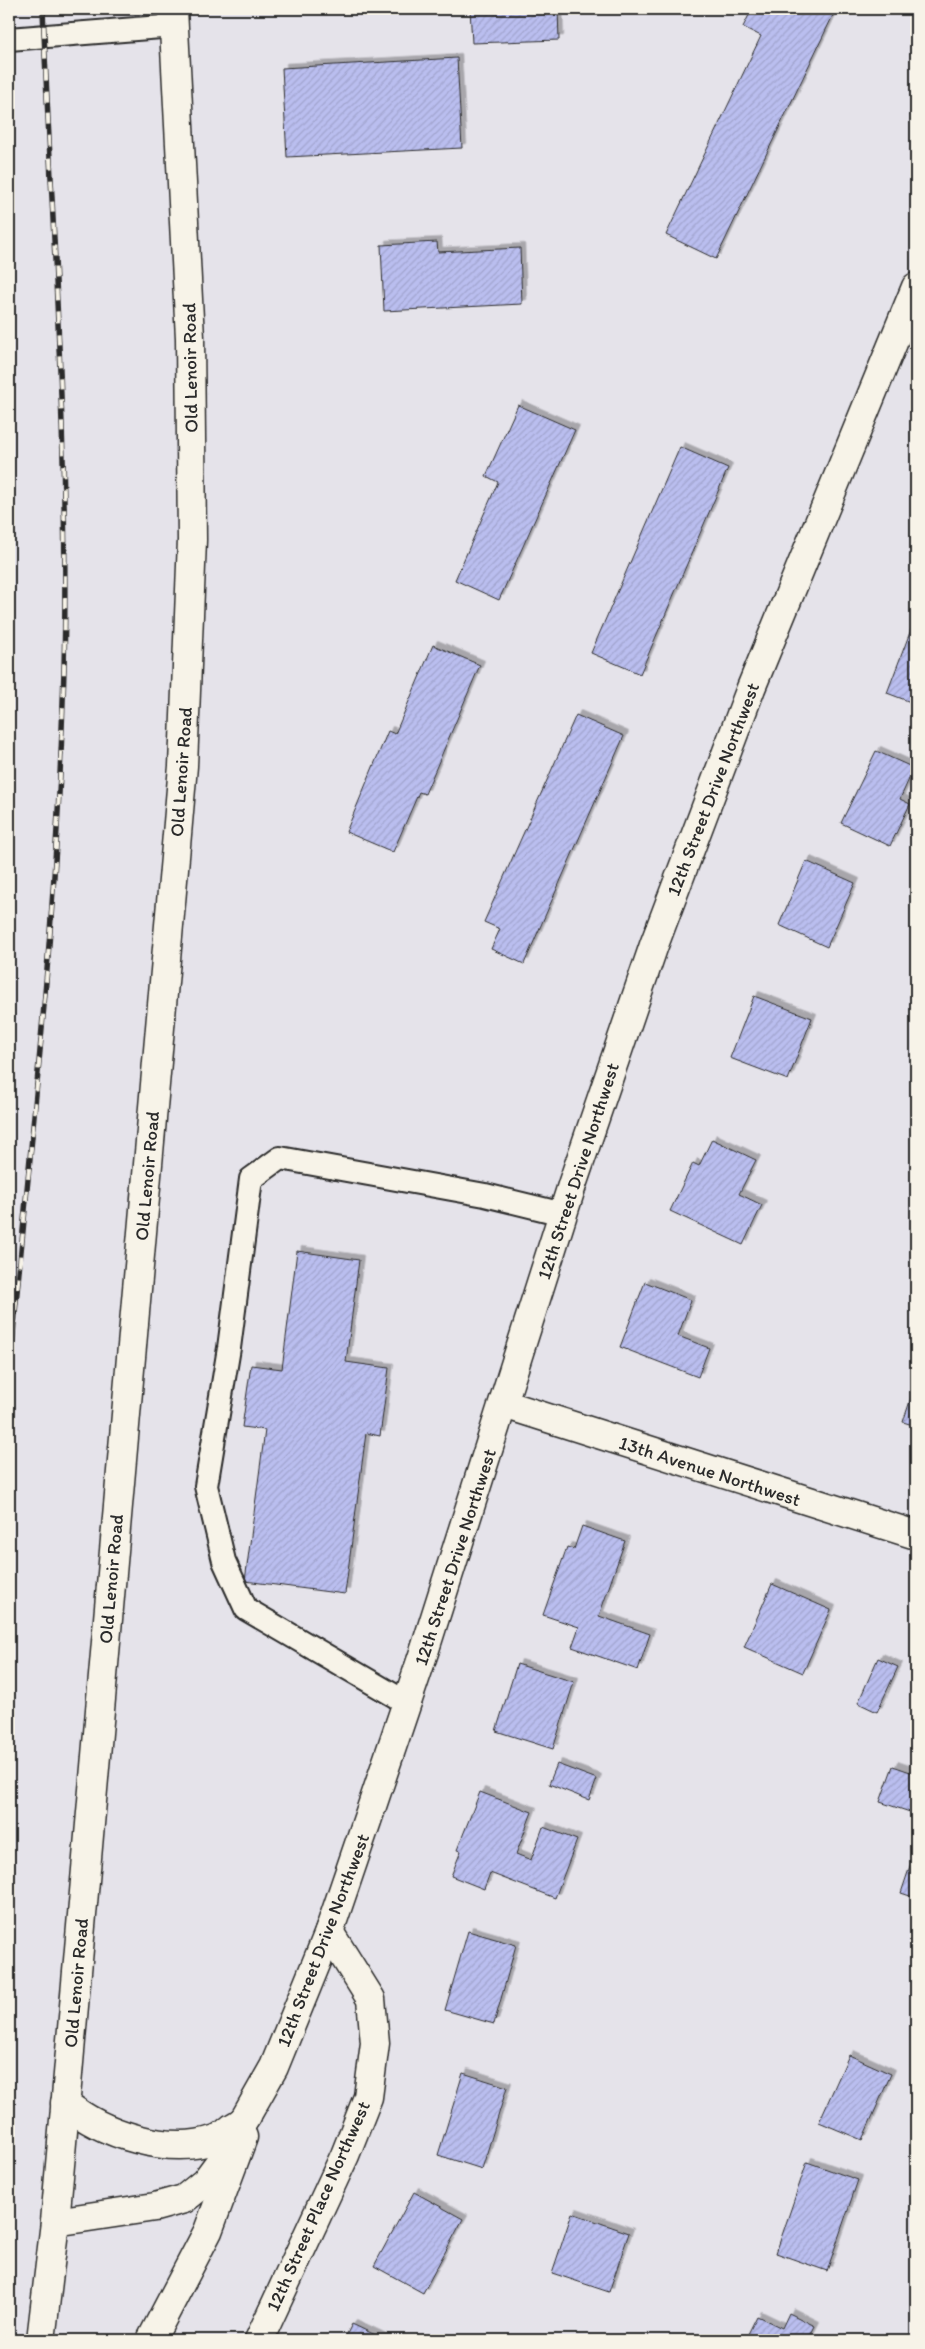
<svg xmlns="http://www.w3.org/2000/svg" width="925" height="2349" font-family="Itim,sans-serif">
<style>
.building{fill:url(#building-hatch);stroke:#2b2b2b;filter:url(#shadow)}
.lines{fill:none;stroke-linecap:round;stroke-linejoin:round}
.lane-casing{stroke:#2b2b2b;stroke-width:26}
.street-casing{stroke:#2b2b2b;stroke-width:31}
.secondary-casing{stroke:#2b2b2b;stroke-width:31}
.lane{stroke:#f7f3e8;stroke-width:22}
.street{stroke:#f7f3e8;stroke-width:28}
.secondary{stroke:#f7f3e8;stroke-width:28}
.rail-casing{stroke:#2b2b2b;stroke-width:5.5}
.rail{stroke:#f7f3e8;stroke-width:4;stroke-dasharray:11;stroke-linecap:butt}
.labels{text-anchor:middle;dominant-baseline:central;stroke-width:4;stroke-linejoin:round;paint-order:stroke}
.street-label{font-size:19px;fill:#2b2b2b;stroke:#f7f3e8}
</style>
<defs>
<pattern id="building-hatch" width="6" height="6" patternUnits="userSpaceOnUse" patternTransform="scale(1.25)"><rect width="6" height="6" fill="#babeef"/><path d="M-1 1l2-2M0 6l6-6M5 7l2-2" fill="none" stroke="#a0a3cd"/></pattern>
<filter id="shadow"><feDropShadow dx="4.5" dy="-4.5" stdDeviation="0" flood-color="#0004"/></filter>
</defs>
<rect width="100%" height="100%" fill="#e5e3ea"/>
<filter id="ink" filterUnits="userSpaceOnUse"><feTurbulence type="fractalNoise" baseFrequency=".02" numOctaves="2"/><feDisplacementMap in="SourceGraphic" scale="10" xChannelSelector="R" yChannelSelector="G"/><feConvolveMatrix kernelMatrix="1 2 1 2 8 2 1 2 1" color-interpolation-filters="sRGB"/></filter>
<g filter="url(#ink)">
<g class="building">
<polygon points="470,9 558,9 559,40 472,43"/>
<polygon points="752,9 836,9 716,259 666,235 761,36 743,27"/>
<polygon points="457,58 462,148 287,157 282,68"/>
<polygon points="437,242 438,252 520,248 522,304 384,311 381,245"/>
<polygon points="518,405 575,430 499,600 455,580 498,482 486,476"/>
<polygon points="680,447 728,468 640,674 591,653"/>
<polygon points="912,627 916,628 916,704 887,693"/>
<polygon points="433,645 480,665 425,794 419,792 393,852 346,832 388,731 395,734"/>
<polygon points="576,715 624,736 524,964 491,949 500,929 484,922"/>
<polygon points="876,751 914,768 900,799 910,804 890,846 841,823"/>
<polygon points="806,861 855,883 827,947 779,925"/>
<polygon points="754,996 812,1018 788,1080 730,1058"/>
<polygon points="712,1139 756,1160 739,1194 762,1205 743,1245 670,1211 693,1163 699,1166"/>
<polygon points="297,1251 359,1260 346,1362 389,1368 380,1436 366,1433 345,1594 245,1581 265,1430 242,1427 251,1365 282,1369"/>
<polygon points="645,1282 691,1300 678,1336 709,1348 698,1377 620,1347"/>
<polygon points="916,1383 916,1426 903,1422"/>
<polygon points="582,1526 625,1541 599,1616 650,1634 638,1670 572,1647 579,1627 543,1615 567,1547 574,1549"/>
<polygon points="772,1584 831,1610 803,1673 744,1647"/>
<polygon points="878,1658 898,1667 877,1712 858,1703"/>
<polygon points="517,1664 574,1682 553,1749 496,1731"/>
<polygon points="557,1764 597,1779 589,1800 549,1784"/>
<polygon points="893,1766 916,1774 916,1814 880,1802"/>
<polygon points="480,1792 532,1812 516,1854 531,1860 543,1827 577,1840 555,1898 490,1873 484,1889 451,1876 461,1851 457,1850"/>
<polygon points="916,1848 916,1898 901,1893"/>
<polygon points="468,1931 516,1945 494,2024 445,2010"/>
<polygon points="849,2055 891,2074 862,2140 819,2122"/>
<polygon points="463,2073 507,2087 482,2169 438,2155"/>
<polygon points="807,2162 858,2180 827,2271 776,2253"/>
<polygon points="414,2192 463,2219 423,2293 374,2266"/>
<polygon points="572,2213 629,2233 609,2292 552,2273"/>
<polygon points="789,2313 815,2326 808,2340 745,2340 757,2316 782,2328"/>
<polygon points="352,2324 386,2340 344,2340"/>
</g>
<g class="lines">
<defs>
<g id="lane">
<polyline points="9,39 174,26"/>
<polyline points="407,1703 246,1609 224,1561 206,1486 229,1348 251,1179 280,1158 485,1195 563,1214"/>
</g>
<g id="street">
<polyline points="504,1404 916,1535"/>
<path d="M65,2103C102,2134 169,2156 216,2139C222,2137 227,2132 232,2128C237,2125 243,2122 247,2116"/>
<polyline points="151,2340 208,2231 243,2137"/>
<polyline points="259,2340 345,2155 368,2097 375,2043 371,1999 329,1932"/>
</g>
<g id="secondary">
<polyline points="55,2222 155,2207 184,2199 205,2182 222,2159 274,2067 329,1932 371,1809 425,1649 573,1182 654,945 751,688 916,287"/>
<polyline points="41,2340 55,2222 183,766 192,540 190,338 173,9"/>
</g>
</defs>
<use href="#lane" class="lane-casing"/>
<use href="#street" class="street-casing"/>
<use href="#secondary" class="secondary-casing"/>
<use href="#lane" class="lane"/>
<use href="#street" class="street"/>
<use href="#secondary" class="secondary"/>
<defs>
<path id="rail" d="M9,1376C31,1141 58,906 64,669C69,449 52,229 43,9"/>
</defs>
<use href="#rail" class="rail-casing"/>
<use href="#rail" class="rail"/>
</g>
</g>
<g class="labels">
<g class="street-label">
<text transform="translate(190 368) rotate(-91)">Old Lenoir Road</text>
<text transform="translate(181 772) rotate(-86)">Old Lenoir Road</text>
<text transform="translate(713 789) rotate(-69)">12th Street Drive Northwest</text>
<text transform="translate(578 1171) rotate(-72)">12th Street Drive Northwest</text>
<text transform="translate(147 1176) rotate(-85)">Old Lenoir Road</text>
<text transform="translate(710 1471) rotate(18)">13th Avenue Northwest</text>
<text transform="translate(455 1557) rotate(-72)">12th Street Drive Northwest</text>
<text transform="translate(111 1579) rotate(-85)">Old Lenoir Road</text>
<text transform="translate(323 1940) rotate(-69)">12th Street Drive Northwest</text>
<text transform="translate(76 1983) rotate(-85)">Old Lenoir Road</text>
<text transform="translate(318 2206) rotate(-66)">12th Street Place Northwest</text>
</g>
</g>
<rect width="925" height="2349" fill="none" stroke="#f7f3e8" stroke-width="30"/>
<rect x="15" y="15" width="895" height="2319" fill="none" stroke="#2b2b2b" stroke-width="2" filter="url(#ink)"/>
</svg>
